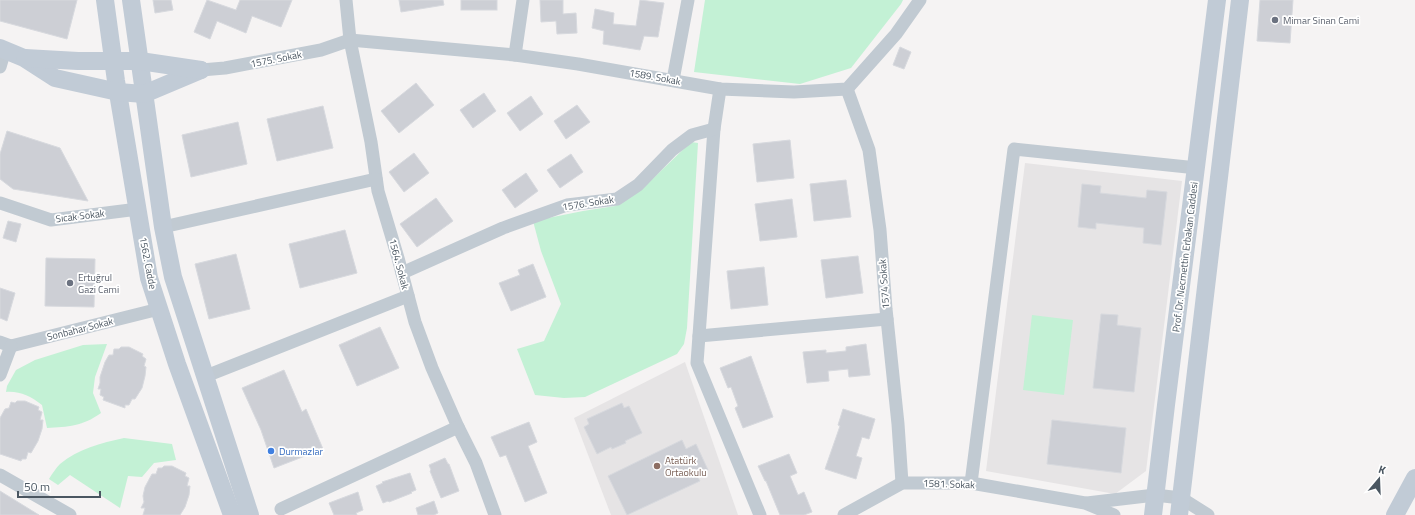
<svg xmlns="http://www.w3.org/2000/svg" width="1415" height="515" font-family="'Titillium Web',sans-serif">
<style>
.education{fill:#e6e4e5}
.green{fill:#c3f1d5}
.building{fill:#cdcfd5;stroke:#d7d9de}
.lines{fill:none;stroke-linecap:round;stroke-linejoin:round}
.street{stroke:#c1cad2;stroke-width:13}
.secondary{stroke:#c1cbd6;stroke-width:18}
.worship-dot{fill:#6b7280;stroke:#fff;stroke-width:1.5}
.shop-dot{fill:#3f7fe0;stroke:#fff;stroke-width:1.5}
.education-dot{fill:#8d6e63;stroke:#fff;stroke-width:1.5}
.labels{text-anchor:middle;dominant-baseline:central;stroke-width:3.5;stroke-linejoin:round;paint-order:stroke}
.worship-label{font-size:10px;fill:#5b616d;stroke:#fff;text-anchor:start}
.street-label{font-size:10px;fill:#4a5661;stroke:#fff}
.shop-label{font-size:10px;fill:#366cbe;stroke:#fff;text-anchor:start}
.education-label{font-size:10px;fill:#785e54;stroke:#fff;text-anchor:start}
</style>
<rect width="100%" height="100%" fill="#f5f3f3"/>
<g class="education">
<polygon points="1025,163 1182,181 1146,471 1115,494 986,471"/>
<polygon points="685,362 738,515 611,515 574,418"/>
</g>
<g class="green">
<polygon points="705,0 903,0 901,4 851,68 800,84 694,72"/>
<polygon points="691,142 698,143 687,328 684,344 677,354 585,397 564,398 535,395 517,349 544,341 561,304 541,251 533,221 583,211 615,206 641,190"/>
<polygon points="1032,315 1073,320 1064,395 1023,390"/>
<path d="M107,344L95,377L93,393L101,413C83,426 68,427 47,428L42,405C30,396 20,391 6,392L7,386L16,370L35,360L83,345Z"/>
<path d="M124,438L172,444L176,460L154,463L142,477L128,476L120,508L70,475L58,485L49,479C52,474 56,468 60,464C78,449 101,443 124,438Z"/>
</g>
<g class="building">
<polygon points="0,0 77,0 67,39 0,21"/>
<polygon points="153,0 171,0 173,10 155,13"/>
<polygon points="207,0 236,10 240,0 292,0 281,27 252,16 246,33 217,21 210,39 194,32"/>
<polygon points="399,0 443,0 444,5 401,12"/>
<rect x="461" y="0" width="36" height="10"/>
<polygon points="540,0 563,0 563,14 576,13 577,33 557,34 556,21 541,22"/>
<polygon points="640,0 664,3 658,37 644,36 640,50 603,44 604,31 592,28 595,9 614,13 613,24 636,26"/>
<polygon points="1260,0 1293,0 1290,43 1257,41"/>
<polygon points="900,47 911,52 904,69 893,65"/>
<polygon points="416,83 434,105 399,133 381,111"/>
<polygon points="484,93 496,111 473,128 460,110"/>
<polygon points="531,96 543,114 520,131 507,113"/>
<polygon points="577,105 590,122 566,139 554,121"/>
<polygon points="323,106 333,148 277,161 267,119"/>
<polygon points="238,122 247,164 191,177 182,135"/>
<polygon points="7,131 60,148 88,201 13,189 0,179 0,154"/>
<polygon points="790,140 794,178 757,182 753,144"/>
<polygon points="414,153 429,173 404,192 389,172"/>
<polygon points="571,154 583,172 560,188 547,170"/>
<polygon points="526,173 538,191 515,208 502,190"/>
<polygon points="846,180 851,217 814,221 810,184"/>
<polygon points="1082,184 1101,186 1100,193 1146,198 1147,190 1167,192 1161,245 1143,243 1144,228 1096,223 1096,229 1078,227"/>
<polygon points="436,198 453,221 417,247 400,224"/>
<polygon points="792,199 797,237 760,241 755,204"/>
<polygon points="8,221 21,224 16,242 3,238"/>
<polygon points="345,230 357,273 300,288 289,244"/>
<polygon points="236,254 250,309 209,319 195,264"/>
<polygon points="858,256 863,293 826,298 821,260"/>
<polygon points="46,258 95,259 94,307 45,306"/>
<polygon points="533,264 546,297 511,311 499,283 520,275 518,270"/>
<polygon points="764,267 768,305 731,309 727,271"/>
<polygon points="0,288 15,293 7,321 0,318"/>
<polygon points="1101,314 1118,315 1117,325 1141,328 1134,392 1093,388"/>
<polygon points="380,327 399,368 357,386 339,345"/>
<polygon points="866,344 870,375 849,377 848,369 828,371 829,381 807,383 803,352 826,350 826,353 846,351 846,347"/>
<polygon points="121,347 129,347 143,354 142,356 146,359 144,366 146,367 145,376 142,388 135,399 132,399 129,405 125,405 125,408 103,400 104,397 100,395 101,389 98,389 100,383 100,377 105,362 109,355 113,355 114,349 119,349"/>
<polygon points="751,356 773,417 743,428 735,408 738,406 731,387 728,388 720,368"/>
<polygon points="284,370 302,412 306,409 323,449 274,468 261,430 242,388"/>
<polygon points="17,401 25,401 39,407 38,410 42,412 40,420 43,420 42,429 38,441 31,453 28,452 26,459 22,459 21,461 0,454 0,418 5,409 9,408 11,402 15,403"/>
<polygon points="622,403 624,408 629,406 642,433 625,441 626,443 612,449 611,447 597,454 584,427 589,424 587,419"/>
<polygon points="843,409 875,419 869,439 862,437 856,456 862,458 856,479 825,469 840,426 838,425"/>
<polygon points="1052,420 1126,428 1121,473 1047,464"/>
<polygon points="529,422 537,442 528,446 547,493 525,502 506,455 500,457 491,437"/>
<polygon points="682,440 686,449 696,444 708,470 697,476 700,481 627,515 608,476"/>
<polygon points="789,454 797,473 790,476 798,495 804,492 812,512 804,515 780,515 766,481 765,481 758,466"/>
<polygon points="445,458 448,464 449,464 459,491 441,498 430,471 431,470 429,465"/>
<polygon points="164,466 172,466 186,473 185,476 189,478 187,486 190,486 189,495 185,507 180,515 143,515 145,508 141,508 144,502 143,496 145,487 152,474 156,474 158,468 162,468"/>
<polygon points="410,473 416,490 411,492 412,493 389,502 388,501 383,503 376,486 383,483 382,482"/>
<polygon points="0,491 39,515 0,515"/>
<polygon points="358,492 363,510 356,513 357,515 334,515 329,503"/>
<polygon points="434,501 438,513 434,515 418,515 416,508"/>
</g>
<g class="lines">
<g class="street">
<polyline points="346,0 350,40 371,142 378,191 398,258 415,322 432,368 458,427 476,463 495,515"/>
<polyline points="515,55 523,0"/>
<polyline points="0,67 5,50"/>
<polyline points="201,70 225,68 321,50 350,40 515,55 578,64 720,89 794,92 847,89 896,34 920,0"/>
<polyline points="673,80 688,0"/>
<polyline points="720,89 714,129 697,363 760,515"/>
<polyline points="847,89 869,150 880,230 886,309 898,424 902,483"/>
<polyline points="0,203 51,220 138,209"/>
<polyline points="163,227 376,179"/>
<polyline points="402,273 503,228 567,205 617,199 638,185 672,150 692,135 714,129"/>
<polyline points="699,336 887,319"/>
<polyline points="0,342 11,346 159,309"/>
<polyline points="0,375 11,346"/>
<polyline points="206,376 408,296"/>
<polyline points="0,475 70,515"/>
<polyline points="971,483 1014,149 1197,168"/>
<polyline points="1087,503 1155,495 1181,498 1208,515"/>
<polyline points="281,509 458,427"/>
<polyline points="844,515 902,483 971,483 1085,503 1114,515"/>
</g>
<g class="secondary">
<polyline points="105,0 116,81 149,278 177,364 232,515"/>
<polyline points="131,0 163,227 173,277 250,515"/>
<polyline points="0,48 24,58 55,78 118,92 144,94 201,70"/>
<polyline points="25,58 78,61 140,61 201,70"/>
<polyline points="1153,515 1166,405 1217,0"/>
<polyline points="1179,515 1240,0"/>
<polyline points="1395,515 1415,478"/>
</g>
</g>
<g class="worship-dot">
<circle cx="1275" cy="20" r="4"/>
<circle cx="70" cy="283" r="4"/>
</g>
<circle class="shop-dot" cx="271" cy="451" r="4"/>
<circle class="education-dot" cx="657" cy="466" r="4"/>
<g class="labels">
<g class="worship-label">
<text x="1283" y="20">Mimar Sinan Cami</text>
<text x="78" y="277">Ertuğrul<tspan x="78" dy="12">Gazi Cami</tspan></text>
</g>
<g class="street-label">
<text transform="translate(276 59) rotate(-11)">1575. Sokak</text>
<text transform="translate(655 77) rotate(10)">1589. Sokak</text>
<text transform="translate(588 203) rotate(-9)">1576. Sokak</text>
<text transform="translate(80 216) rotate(-7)">Sıcak Sokak</text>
<text transform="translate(1185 257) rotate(-83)">Prof. Dr. Necmettin Erbakan Caddesi</text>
<text transform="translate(148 263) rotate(79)">1562. Cadde</text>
<text transform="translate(399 264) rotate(75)">1564. Sokak</text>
<text transform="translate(884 284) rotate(-94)">1574 Sokak</text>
<text transform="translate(80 329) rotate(-14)">Sonbahar Sokak</text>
<text transform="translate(949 484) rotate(2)">1581. Sokak</text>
</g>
<g class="shop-label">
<text x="279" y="451">Durmazlar</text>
</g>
<g class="education-label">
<text x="665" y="460">Atatürk<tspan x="665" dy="12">Ortaokulu</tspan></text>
</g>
</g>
<g transform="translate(1379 479) rotate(19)" stroke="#ffffff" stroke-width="3" paint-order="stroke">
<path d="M0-3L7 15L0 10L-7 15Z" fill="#4a5661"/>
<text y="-6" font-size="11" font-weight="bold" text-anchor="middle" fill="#4a5661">K</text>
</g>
<path d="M18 491v6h82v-6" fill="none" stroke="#4a5661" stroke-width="2"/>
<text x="24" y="491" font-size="12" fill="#4a5661" stroke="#ffffff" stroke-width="3" paint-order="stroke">50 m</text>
</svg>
